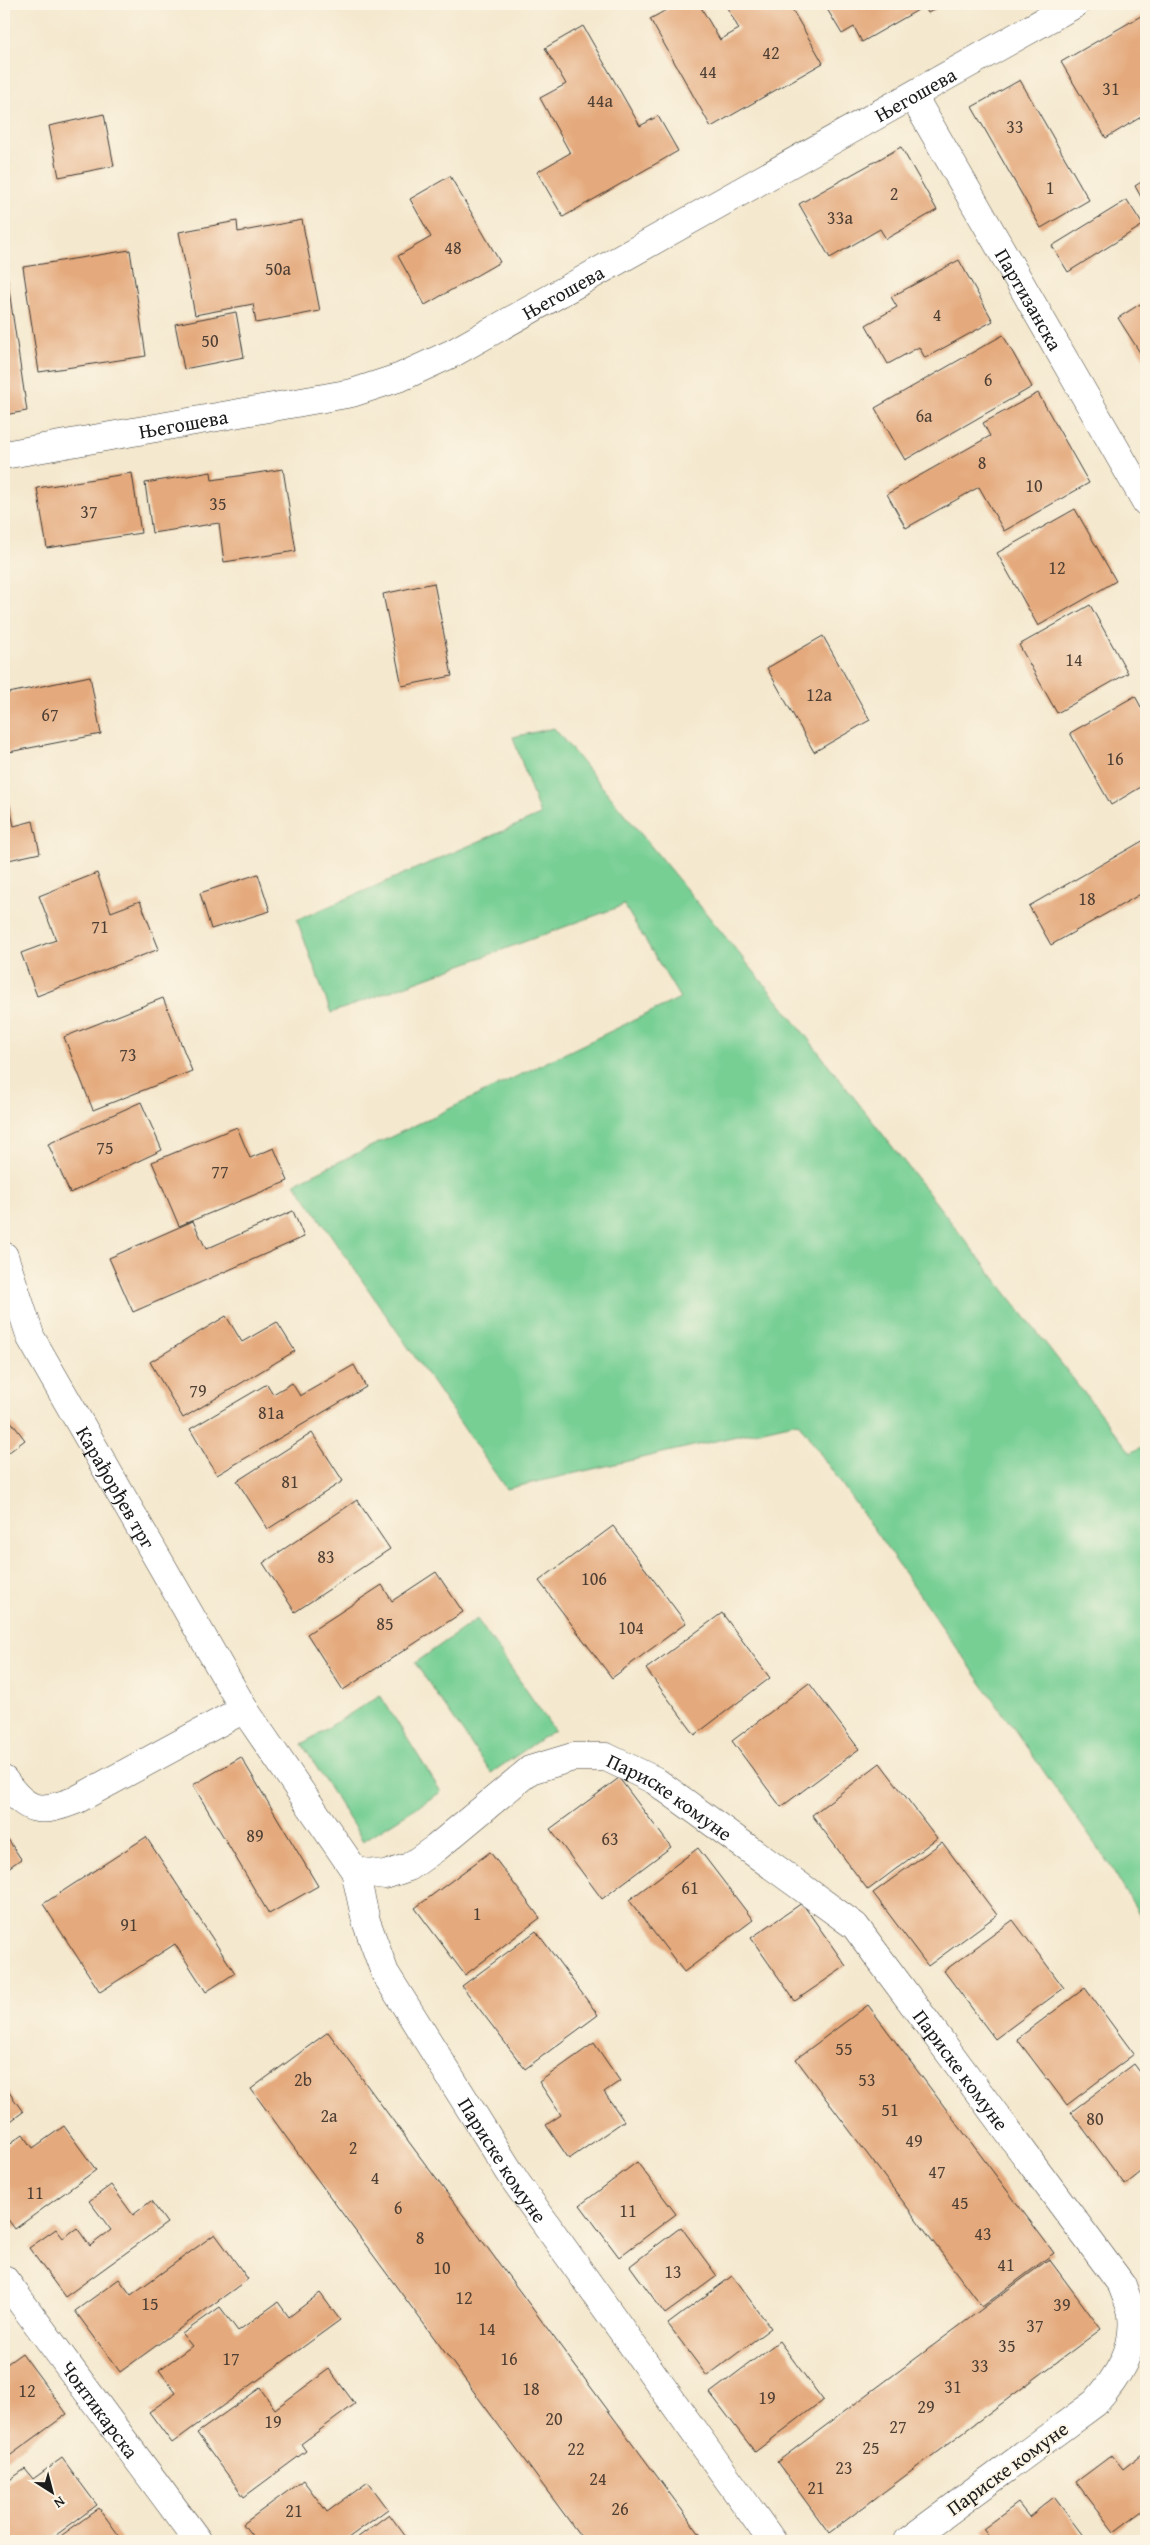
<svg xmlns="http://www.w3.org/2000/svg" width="1150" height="2545" font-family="'Gentium Book Plus',serif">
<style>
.green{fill:#77cf94;stroke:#4a7658}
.building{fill:#e4a97c}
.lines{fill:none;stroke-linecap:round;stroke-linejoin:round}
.street-casing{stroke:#3c3b37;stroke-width:29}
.street{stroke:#fff;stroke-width:28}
.labels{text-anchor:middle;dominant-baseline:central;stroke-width:4;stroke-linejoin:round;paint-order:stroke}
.number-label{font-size:18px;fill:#4e3f34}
.street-label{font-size:20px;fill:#1c1c1c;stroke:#fcf5e5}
</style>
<rect width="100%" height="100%" fill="#fcf5e5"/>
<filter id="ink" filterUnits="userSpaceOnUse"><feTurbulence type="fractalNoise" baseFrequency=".02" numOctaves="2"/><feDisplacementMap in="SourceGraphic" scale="10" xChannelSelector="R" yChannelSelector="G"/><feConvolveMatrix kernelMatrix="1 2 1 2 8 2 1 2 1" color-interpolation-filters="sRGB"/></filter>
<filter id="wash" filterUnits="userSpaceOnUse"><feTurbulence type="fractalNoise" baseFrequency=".0096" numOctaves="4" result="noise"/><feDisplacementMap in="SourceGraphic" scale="20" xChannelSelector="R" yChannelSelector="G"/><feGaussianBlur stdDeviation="1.12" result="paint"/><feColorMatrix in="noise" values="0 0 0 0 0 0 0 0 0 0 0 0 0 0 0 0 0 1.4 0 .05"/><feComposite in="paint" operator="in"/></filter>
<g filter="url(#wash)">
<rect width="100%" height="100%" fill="#f4e8ce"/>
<g class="green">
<polygon points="554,728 792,1018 1131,1453 1146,1444 1146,1925 1111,1867 798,1422 506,1489 295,1183 680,998 624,905 331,1013 297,920 540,815 513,737"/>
<polygon points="477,1619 554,1730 491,1773 415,1663"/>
<polygon points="380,1695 441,1792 363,1841 302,1744"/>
</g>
<g id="blocks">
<g class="building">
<polygon points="677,4 699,4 720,40 739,29 725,4 765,4 770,11 783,4 789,4 823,63 711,127 650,19"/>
<polygon points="824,4 915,4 918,10 862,42 854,27 842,34"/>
<polygon points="923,4 944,4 928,13"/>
<polygon points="1146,13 1146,114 1106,138 1061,62"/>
<polygon points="583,26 640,126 658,116 678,151 563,217 537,172 570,153 540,98 566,84 545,48"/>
<polygon points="1020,80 1089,200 1041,228 972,107"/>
<polygon points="104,114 114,166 59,177 49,126"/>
<polygon points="901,147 937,210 886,239 880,229 830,258 799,204"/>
<polygon points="450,176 500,262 425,305 398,256 431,237 410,199"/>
<polygon points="1146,179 1146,206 1135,186"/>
<polygon points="1127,200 1143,225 1068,272 1052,246"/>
<polygon points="302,220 320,311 256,323 253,304 195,315 179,232 237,221 238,232"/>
<polygon points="130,250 146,356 39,372 23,267"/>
<polygon points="959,260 993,321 925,358 919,347 888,364 866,325 897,307 891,297"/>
<polygon points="4,270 6,270 27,411 4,415"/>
<polygon points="1140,304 1146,313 1146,362 1118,318"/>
<polygon points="236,312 244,357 184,369 175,324"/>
<polygon points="1003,335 1032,387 905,460 875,408"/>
<polygon points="1038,393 1089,483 1004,531 979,487 906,528 887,494 990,436 983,423"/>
<polygon points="283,469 296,551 224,562 219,523 152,533 145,483 211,472 212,480"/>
<polygon points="132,473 141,533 47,548 37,488"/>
<polygon points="1075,509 1116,581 1038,626 997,553"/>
<polygon points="434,583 452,676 402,686 383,594"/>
<polygon points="1090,605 1128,673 1057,713 1019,645"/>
<polygon points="823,636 870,720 814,752 767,668"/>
<polygon points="90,676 101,734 4,753 4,694"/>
<polygon points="1135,696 1146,716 1146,784 1111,805 1070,733"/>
<polygon points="6,788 14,826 33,821 40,853 4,861 4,789"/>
<polygon points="1146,839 1146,891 1051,945 1029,906"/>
<polygon points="97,873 111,912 140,901 159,949 37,996 21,953 56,940 39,896"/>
<polygon points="258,874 270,911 211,929 200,893"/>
<polygon points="163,998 192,1071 93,1110 64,1037"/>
<polygon points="141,1102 162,1150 70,1193 48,1144"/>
<polygon points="237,1127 250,1158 274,1148 288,1181 179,1226 152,1162"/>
<polygon points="293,1211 304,1237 133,1312 109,1258 193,1221 206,1249"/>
<polygon points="226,1316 242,1342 277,1322 295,1351 183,1418 150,1362"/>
<polygon points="354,1365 366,1387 217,1475 190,1429 267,1384 273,1394 292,1383 300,1396"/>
<polygon points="4,1412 25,1440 4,1456"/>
<polygon points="312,1433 343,1481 268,1529 237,1481"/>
<polygon points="357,1500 390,1549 295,1612 263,1563"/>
<polygon points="613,1526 686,1623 612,1678 539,1581"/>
<polygon points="436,1572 463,1612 343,1690 307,1634 382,1585 392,1601"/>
<polygon points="722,1613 770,1678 695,1735 646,1669"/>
<polygon points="809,1683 859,1749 781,1807 732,1741"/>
<polygon points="241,1757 318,1886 269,1914 193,1785"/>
<polygon points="880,1763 937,1838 868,1890 812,1815"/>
<polygon points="619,1778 671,1847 602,1899 550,1829"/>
<polygon points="4,1833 21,1859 4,1871"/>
<polygon points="146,1837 235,1973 206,1992 175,1944 100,1992 43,1904"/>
<polygon points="942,1842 997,1915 928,1966 873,1893"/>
<polygon points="698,1848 753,1920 684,1972 629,1900"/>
<polygon points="490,1852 540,1918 465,1975 415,1908"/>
<polygon points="802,1903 846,1966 795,2001 751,1938"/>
<polygon points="1013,1920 1064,1988 995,2039 944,1971"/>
<polygon points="536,1931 598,2015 525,2069 462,1986"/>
<polygon points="1085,1988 1134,2054 1067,2105 1017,2039"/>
<polygon points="868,2005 1054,2253 982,2307 796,2059"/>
<polygon points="328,2032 380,2103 705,2541 584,2541 303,2160 251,2089"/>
<polygon points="594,2043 620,2081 604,2092 624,2121 569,2159 546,2125 561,2115 539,2082"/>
<polygon points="1134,2064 1146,2080 1146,2168 1125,2185 1071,2112"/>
<polygon points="4,2085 23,2112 4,2126"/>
<polygon points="64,2126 96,2170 15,2229 4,2214 4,2148 23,2134 33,2148"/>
<polygon points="637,2162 676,2214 619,2257 580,2205"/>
<polygon points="111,2185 133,2215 151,2201 167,2223 65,2297 29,2248 56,2229 63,2238 77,2228 90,2246 111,2230 89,2201"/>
<polygon points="681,2227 717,2276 665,2314 630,2266"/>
<polygon points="215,2234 248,2279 120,2372 75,2311 119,2279 131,2295"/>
<polygon points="1049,2259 1101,2329 829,2533 777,2462"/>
<polygon points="732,2276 771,2328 707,2376 668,2324"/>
<polygon points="320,2293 340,2320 172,2443 149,2412 176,2393 159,2370 192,2346 182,2334 220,2307 238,2331 278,2302 289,2317"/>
<polygon points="779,2341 823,2400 755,2452 710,2393"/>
<polygon points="22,2353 67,2414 4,2460 4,2366"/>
<polygon points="329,2369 355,2404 301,2444 306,2451 244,2497 197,2433 260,2388 275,2409"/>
<polygon points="1146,2451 1146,2516 1142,2511 1114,2532 1076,2482 1112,2455 1123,2469"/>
<polygon points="62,2458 97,2505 48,2541 12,2541 4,2530 4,2484 25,2469 33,2479"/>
<polygon points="303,2480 327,2512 368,2482 388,2509 344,2541 256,2541 243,2524"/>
<polygon points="1054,2497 1087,2541 992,2541 983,2529 1018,2503 1029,2517"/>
<polygon points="99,2508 123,2541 54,2541"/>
<polygon points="389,2514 409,2541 353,2541"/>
</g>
</g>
</g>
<g filter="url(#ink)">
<use href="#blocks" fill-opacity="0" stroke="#3c3b37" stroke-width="1"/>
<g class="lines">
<defs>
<g id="street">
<path id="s1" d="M913,96L1146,502"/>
<path id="s2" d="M4,455L352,393L401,377L453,353L1075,4"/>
<path id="s3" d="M4,1256L31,1338L244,1709L355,1871L366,1921L385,1973L516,2182L772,2541"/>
<path d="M4,1780C27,1813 40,1814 76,1800L244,1709"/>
<path id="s4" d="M355,1871L385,1875L409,1867L436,1848L530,1770L573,1757H606L654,1780L855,1926L1122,2285C1125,2295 1131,2305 1132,2315C1136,2350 1117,2378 1095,2403L908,2541"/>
<path id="s5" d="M4,2279L198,2541"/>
</g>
</defs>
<use href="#street" class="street-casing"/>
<use href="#street" class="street"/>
</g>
</g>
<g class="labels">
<g class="number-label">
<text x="771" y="52">42</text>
<text x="708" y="71">44</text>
<text x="1111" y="88">31</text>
<text x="600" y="100">44a</text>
<text x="1015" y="126">33</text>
<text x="1050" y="187">1</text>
<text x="894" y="193">2</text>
<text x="840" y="217">33a</text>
<text x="453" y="247">48</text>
<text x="278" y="268">50a</text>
<text x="937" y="314">4</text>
<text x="210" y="340">50</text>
<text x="988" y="379">6</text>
<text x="924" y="415">6a</text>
<text x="982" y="462">8</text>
<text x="1034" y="485">10</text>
<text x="218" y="503">35</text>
<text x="89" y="511">37</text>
<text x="1057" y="567">12</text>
<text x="1074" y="659">14</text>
<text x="819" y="694">12a</text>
<text x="50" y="714">67</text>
<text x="1115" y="758">16</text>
<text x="1087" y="898">18</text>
<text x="100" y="926">71</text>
<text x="128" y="1054">73</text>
<text x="105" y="1147">75</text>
<text x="220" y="1171">77</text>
<text x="198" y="1390">79</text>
<text x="271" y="1412">81a</text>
<text x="290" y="1481">81</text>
<text x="326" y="1556">83</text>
<text x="594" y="1578">106</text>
<text x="385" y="1623">85</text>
<text x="631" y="1627">104</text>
<text x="255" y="1835">89</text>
<text x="610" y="1838">63</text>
<text x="690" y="1887">61</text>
<text x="477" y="1913">1</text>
<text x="129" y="1924">91</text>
<text x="844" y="2048">55</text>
<text x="303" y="2079">2b</text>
<text x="867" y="2079">53</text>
<text x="890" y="2109">51</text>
<text x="329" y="2115">2a</text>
<text x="1095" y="2118">80</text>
<text x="914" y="2140">49</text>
<text x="353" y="2147">2</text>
<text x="937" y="2171">47</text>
<text x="375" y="2177">4</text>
<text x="35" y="2192">11</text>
<text x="960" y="2202">45</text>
<text x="398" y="2207">6</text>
<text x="628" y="2210">11</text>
<text x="983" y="2233">43</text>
<text x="420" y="2237">8</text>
<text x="1006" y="2264">41</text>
<text x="442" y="2267">10</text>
<text x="673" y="2271">13</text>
<text x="464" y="2297">12</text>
<text x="150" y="2303">15</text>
<text x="1062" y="2304">39</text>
<text x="1035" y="2325">37</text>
<text x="487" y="2328">14</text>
<text x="1007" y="2345">35</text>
<text x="231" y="2358">17</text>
<text x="509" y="2358">16</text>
<text x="980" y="2365">33</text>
<text x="953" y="2386">31</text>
<text x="531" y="2388">18</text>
<text x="27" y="2390">12</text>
<text x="767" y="2397">19</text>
<text x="926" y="2406">29</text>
<text x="554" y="2418">20</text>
<text x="273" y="2421">19</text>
<text x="898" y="2426">27</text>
<text x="871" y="2447">25</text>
<text x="576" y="2448">22</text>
<text x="844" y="2467">23</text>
<text x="598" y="2478">24</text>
<text x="816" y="2487">21</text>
<text x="620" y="2508">26</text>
<text x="294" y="2510">21</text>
</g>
<g class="street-label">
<text stroke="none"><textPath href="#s2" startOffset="992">Његошева</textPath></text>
<text stroke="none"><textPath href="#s2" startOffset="588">Његошева</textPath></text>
<text stroke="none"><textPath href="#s1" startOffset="234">Партизанска</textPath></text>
<text stroke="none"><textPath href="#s2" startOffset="182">Његошева</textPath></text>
<text stroke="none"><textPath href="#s3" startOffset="258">Карађорђев трг</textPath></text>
<text stroke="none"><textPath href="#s4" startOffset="364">Париске комуне</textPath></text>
<text stroke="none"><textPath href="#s4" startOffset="769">Париске комуне</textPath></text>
<text stroke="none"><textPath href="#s3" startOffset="1038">Париске комуне</textPath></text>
<text stroke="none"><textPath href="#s5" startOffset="162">Чонтикарска</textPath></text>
<text transform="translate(1007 2468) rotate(-36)">Париске комуне</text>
</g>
</g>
<rect width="1150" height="2545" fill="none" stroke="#fcf5e5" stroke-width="20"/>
<g transform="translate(52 2492) rotate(144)" stroke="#fcf5e5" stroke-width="4" paint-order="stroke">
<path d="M0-4L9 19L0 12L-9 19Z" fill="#1c1c1c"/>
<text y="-8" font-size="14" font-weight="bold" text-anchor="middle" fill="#1c1c1c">N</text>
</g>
</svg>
